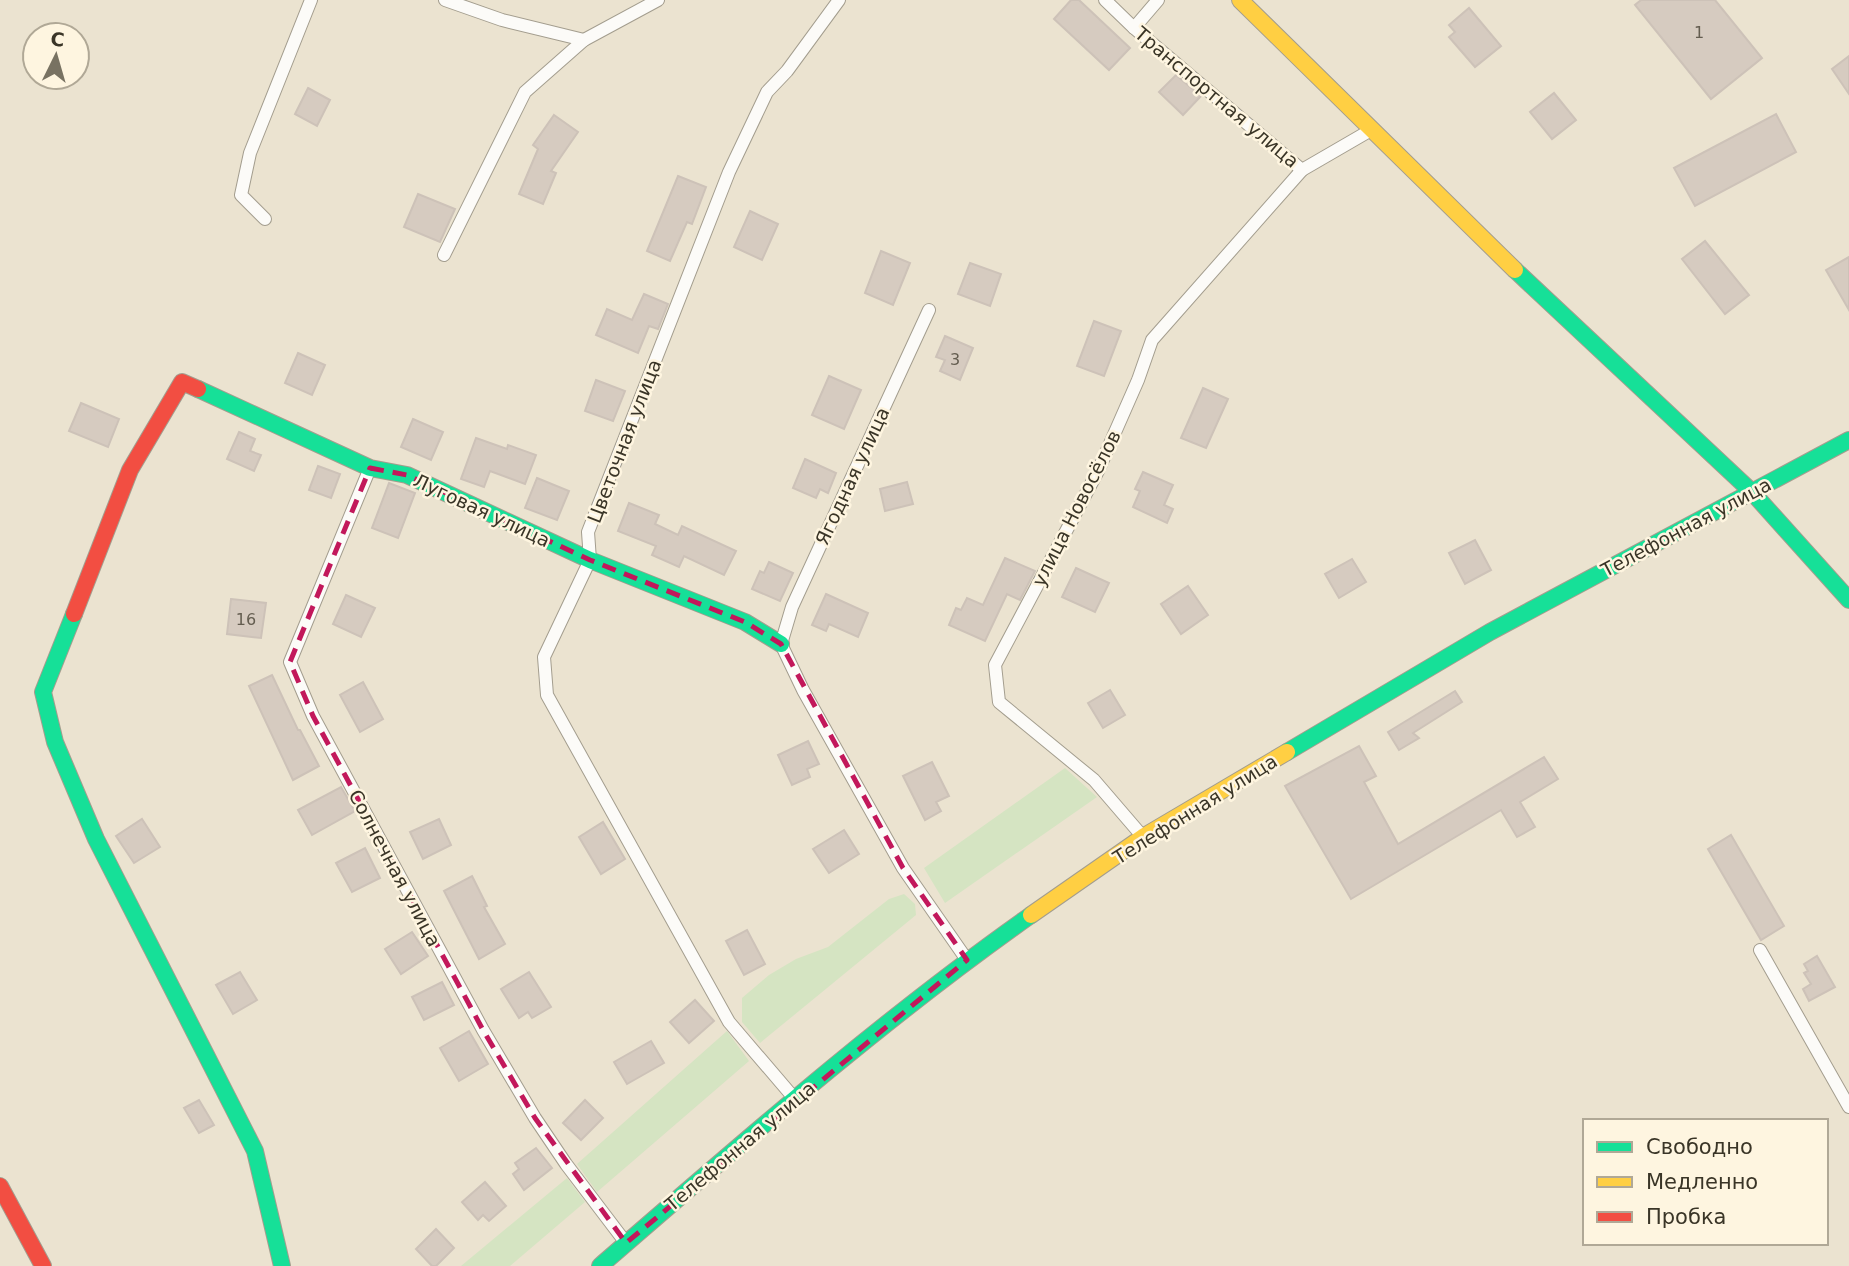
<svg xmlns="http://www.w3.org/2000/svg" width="1849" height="1266" font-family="'DejaVu Sans',sans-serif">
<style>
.green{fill:#d5e4c2}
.building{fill:#d6cbc0;stroke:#cdc2b8;stroke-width:2}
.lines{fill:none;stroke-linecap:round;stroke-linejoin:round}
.street-casing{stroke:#a39d8e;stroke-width:14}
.fast-casing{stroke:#a39d8e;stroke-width:18}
.slow-casing{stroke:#a39d8e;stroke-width:18}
.jam-casing{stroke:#a39d8e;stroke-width:18}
.street{stroke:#fcfbf8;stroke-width:12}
.fast{stroke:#16e098;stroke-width:16}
.slow{stroke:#ffcf43;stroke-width:16}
.jam{stroke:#f24e42;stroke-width:16}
.marked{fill:none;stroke:#c2185b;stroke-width:5;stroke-dasharray:14 9;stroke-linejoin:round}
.labels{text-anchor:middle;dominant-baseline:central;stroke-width:5;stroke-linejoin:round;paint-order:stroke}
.number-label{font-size:16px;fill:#645d50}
.street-label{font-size:19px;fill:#3a3527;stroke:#fef5e0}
</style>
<rect width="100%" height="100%" fill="#ebe3d0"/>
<g class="green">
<polygon points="1065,768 1097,797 945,903 924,868"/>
<polygon points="904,894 915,904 916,915 760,1043 742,1022 742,998 769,975 796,959 828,947 889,899"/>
<polygon points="727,1031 749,1061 597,1192 577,1164"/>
<polygon points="567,1178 585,1202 510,1266 461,1266"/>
</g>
<g class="building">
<polygon points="1071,0 1079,0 1130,48 1109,70 1054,19"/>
<polygon points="1641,0 1715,0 1762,58 1711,99 1635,5"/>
<polygon points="1469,8 1501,46 1475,67 1449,37 1455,32 1449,25"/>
<polygon points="1849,56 1849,94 1832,69"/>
<polygon points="1176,75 1201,96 1183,115 1159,92"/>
<polygon points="308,88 330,100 317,126 295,114"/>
<polygon points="1554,93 1576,120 1552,139 1530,112"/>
<polygon points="1776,114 1796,152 1695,206 1674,168"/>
<polygon points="554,115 578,132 551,171 556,173 543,204 519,194 538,149 533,145"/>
<polygon points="678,176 706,187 692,224 687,222 670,261 647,251"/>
<polygon points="418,194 455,209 440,242 404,227"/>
<polygon points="750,211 778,224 762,260 734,247"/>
<polygon points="1705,241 1749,295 1725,314 1682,259"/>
<polygon points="881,251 910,263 893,305 865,293"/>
<polygon points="1849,257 1849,310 1826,270"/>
<polygon points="970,263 1001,274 990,306 958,294"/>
<polygon points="644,294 668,304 658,329 649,326 638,353 596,335 607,309 632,320"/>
<polygon points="1094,321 1121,331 1104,376 1077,366"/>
<polygon points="945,336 973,348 960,380 940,371 945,360 936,357"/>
<polygon points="298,353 325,365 312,395 285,383"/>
<polygon points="829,376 861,390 844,429 812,415"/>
<polygon points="596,380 625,391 613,421 585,411"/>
<polygon points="1203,388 1228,399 1206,448 1181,438"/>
<polygon points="81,403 119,419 108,447 69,431"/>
<polygon points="413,419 443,432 431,460 401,447"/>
<polygon points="239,432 255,439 250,451 261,455 254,471 227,459"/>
<polygon points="476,438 507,449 508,445 536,455 525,484 490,471 484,487 461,479"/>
<polygon points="805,459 836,473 828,493 820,489 816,498 793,488"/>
<polygon points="318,466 340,474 331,498 309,490"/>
<polygon points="1143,472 1173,485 1164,505 1173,509 1167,523 1133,507 1140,491 1135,489"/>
<polygon points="537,478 569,491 557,520 525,508"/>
<polygon points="907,482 913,504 885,511 880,489"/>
<polygon points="389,483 415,493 398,538 372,528"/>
<polygon points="629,503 659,515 655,524 678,535 682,526 736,551 724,575 684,556 679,567 652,555 656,546 618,531"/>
<polygon points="1475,540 1491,570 1465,584 1449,553"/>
<polygon points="1005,558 1035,571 1020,600 1007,594 985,641 949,625 956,608 961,610 967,598 983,605"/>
<polygon points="1352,559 1366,582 1339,598 1325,574"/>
<polygon points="769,562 793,573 780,601 752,589 760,571 764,573"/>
<polygon points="1076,568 1109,583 1095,612 1062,597"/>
<polygon points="1188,586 1208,615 1181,634 1161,604"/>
<polygon points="826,594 868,613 858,637 829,624 826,631 812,625"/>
<polygon points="346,595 375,608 361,637 333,624"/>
<polygon points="231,599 266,603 261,638 227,634"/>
<polygon points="272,675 298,730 300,730 319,766 293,780 249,686"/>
<polygon points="363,682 383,719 360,732 340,695"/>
<polygon points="1110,690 1125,715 1103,728 1088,703"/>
<polygon points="1455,691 1462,702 1413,733 1419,738 1399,750 1388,732"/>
<polygon points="808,741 819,764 807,769 810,777 792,785 778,755"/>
<polygon points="1359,746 1376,776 1364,782 1398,844 1544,757 1558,779 1520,802 1535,827 1517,837 1501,810 1351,899 1285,786"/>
<polygon points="932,762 949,796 936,802 941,811 925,820 903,776"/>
<polygon points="341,787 355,811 312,835 298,810"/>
<polygon points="142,819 160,847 134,863 116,836"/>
<polygon points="439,819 451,845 423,859 410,832"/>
<polygon points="603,822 625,859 601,874 579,837"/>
<polygon points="844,830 859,854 829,873 813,849"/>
<polygon points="1731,835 1784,926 1761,940 1708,849"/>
<polygon points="365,848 380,878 352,892 336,863"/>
<polygon points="472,876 487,906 484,907 505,944 479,959 444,891"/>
<polygon points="747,930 765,964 744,975 726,941"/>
<polygon points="412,932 428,956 401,974 385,949"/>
<polygon points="1817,956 1835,987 1809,1001 1803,989 1811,984 1804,973 1808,971 1804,964"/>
<polygon points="240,972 257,1000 233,1014 216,985"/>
<polygon points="529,972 551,1007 532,1018 528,1012 519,1018 501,989"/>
<polygon points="442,982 454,1005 424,1020 412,997"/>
<polygon points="695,1000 714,1021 689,1043 670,1022"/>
<polygon points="469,1031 488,1064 459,1081 440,1048"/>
<polygon points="651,1041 664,1063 627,1084 614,1062"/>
<polygon points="199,1100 214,1125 199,1133 184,1108"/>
<polygon points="585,1100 603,1118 581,1140 563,1123"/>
<polygon points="536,1148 552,1168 524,1190 513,1174 519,1169 515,1163"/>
<polygon points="485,1182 506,1206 489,1221 483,1215 478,1220 462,1202"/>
<polygon points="436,1229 454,1248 436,1266 432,1266 416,1249"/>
</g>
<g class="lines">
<defs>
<g id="street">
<polyline points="445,0 502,20 584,40"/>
<polyline points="1105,0 1134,28 1302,170 1371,130"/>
<polyline points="1134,28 1158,0"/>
<polyline points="265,219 241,195 250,153 311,0"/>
<polyline points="444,255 525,92 584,40 658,0"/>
<polyline points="929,310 792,607 781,644 803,690 903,868 967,960"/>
<polyline points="370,468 290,662 313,716 483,1030 535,1118 566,1164 626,1243"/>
<polyline points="1143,837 1094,780 999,702 995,665 1098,471 1138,380 1152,340 1302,170"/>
<polyline points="1760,950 1849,1107"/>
<polyline points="794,1098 729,1022 547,695 544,657 590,560 588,532 729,172 767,92 787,71 839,0"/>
</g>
<g id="fast">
<polyline points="1515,270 1752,492 1849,600"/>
<polyline points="198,389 370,468 407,475 590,560 745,622 781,644"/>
<polyline points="74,614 43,692 55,742 96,839 255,1151 282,1266"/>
<polyline points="1287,752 1490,632 1849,440"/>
<path d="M600,1266C740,1145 879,1022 1031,915"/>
</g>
<g id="slow">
<polyline points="1240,0 1515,270"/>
<polyline points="1031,915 1143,837 1287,752"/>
</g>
<g id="jam">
<polyline points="74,614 130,470 182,382 198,389"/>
<polyline points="0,1186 43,1266"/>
</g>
</defs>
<use href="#street" class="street-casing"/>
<use href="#fast" class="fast-casing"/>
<use href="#slow" class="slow-casing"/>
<use href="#jam" class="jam-casing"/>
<use href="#street" class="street"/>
<use href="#fast" class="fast"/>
<use href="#slow" class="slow"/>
<use href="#jam" class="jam"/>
</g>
<path class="marked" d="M370,468L407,475L590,560L745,622L781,644L903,868L967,960L626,1243L535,1118L483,1030L313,716L290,662Z"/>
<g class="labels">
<g class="number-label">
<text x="1699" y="32">1</text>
<text x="955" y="359">3</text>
<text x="246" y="619">16</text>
</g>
<g class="street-label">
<text transform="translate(1217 97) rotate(40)">Транспортная улица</text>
<text transform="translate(624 441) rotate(-69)">Цветочная улица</text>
<text transform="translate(852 476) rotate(-65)">Ягодная улица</text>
<text transform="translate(1076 508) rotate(-63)">улица Новосёлов</text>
<text transform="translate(482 510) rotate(25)">Луговая улица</text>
<text transform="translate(1686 527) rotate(-28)">Телефонная улица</text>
<text transform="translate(1195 809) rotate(-32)">Телефонная улица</text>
<text transform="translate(395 868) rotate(62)">Солнечная улица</text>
<text transform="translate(740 1146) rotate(-40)">Телефонная улица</text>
</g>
</g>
<rect x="1583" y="1119" width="245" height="126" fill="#fef5e0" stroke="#b0a896" stroke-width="2"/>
<rect x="1597" y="1142" width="35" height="10" fill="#16e098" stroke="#b0a896" stroke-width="2"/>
<text x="1646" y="1154" font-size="21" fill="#3a3527">Свободно</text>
<rect x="1597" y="1177" width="35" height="10" fill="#ffcf43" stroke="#b0a896" stroke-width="2"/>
<text x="1646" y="1189" font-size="21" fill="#3a3527">Медленно</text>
<rect x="1597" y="1212" width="35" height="10" fill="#f24e42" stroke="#b0a896" stroke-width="2"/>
<text x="1646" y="1224" font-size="21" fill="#3a3527">Пробка</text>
<g transform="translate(56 56) rotate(5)"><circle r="33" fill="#fef5e0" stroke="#b0a896" stroke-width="2"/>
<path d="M0-5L12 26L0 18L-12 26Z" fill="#787262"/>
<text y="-10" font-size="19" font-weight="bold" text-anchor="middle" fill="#3a3527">С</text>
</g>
</svg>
